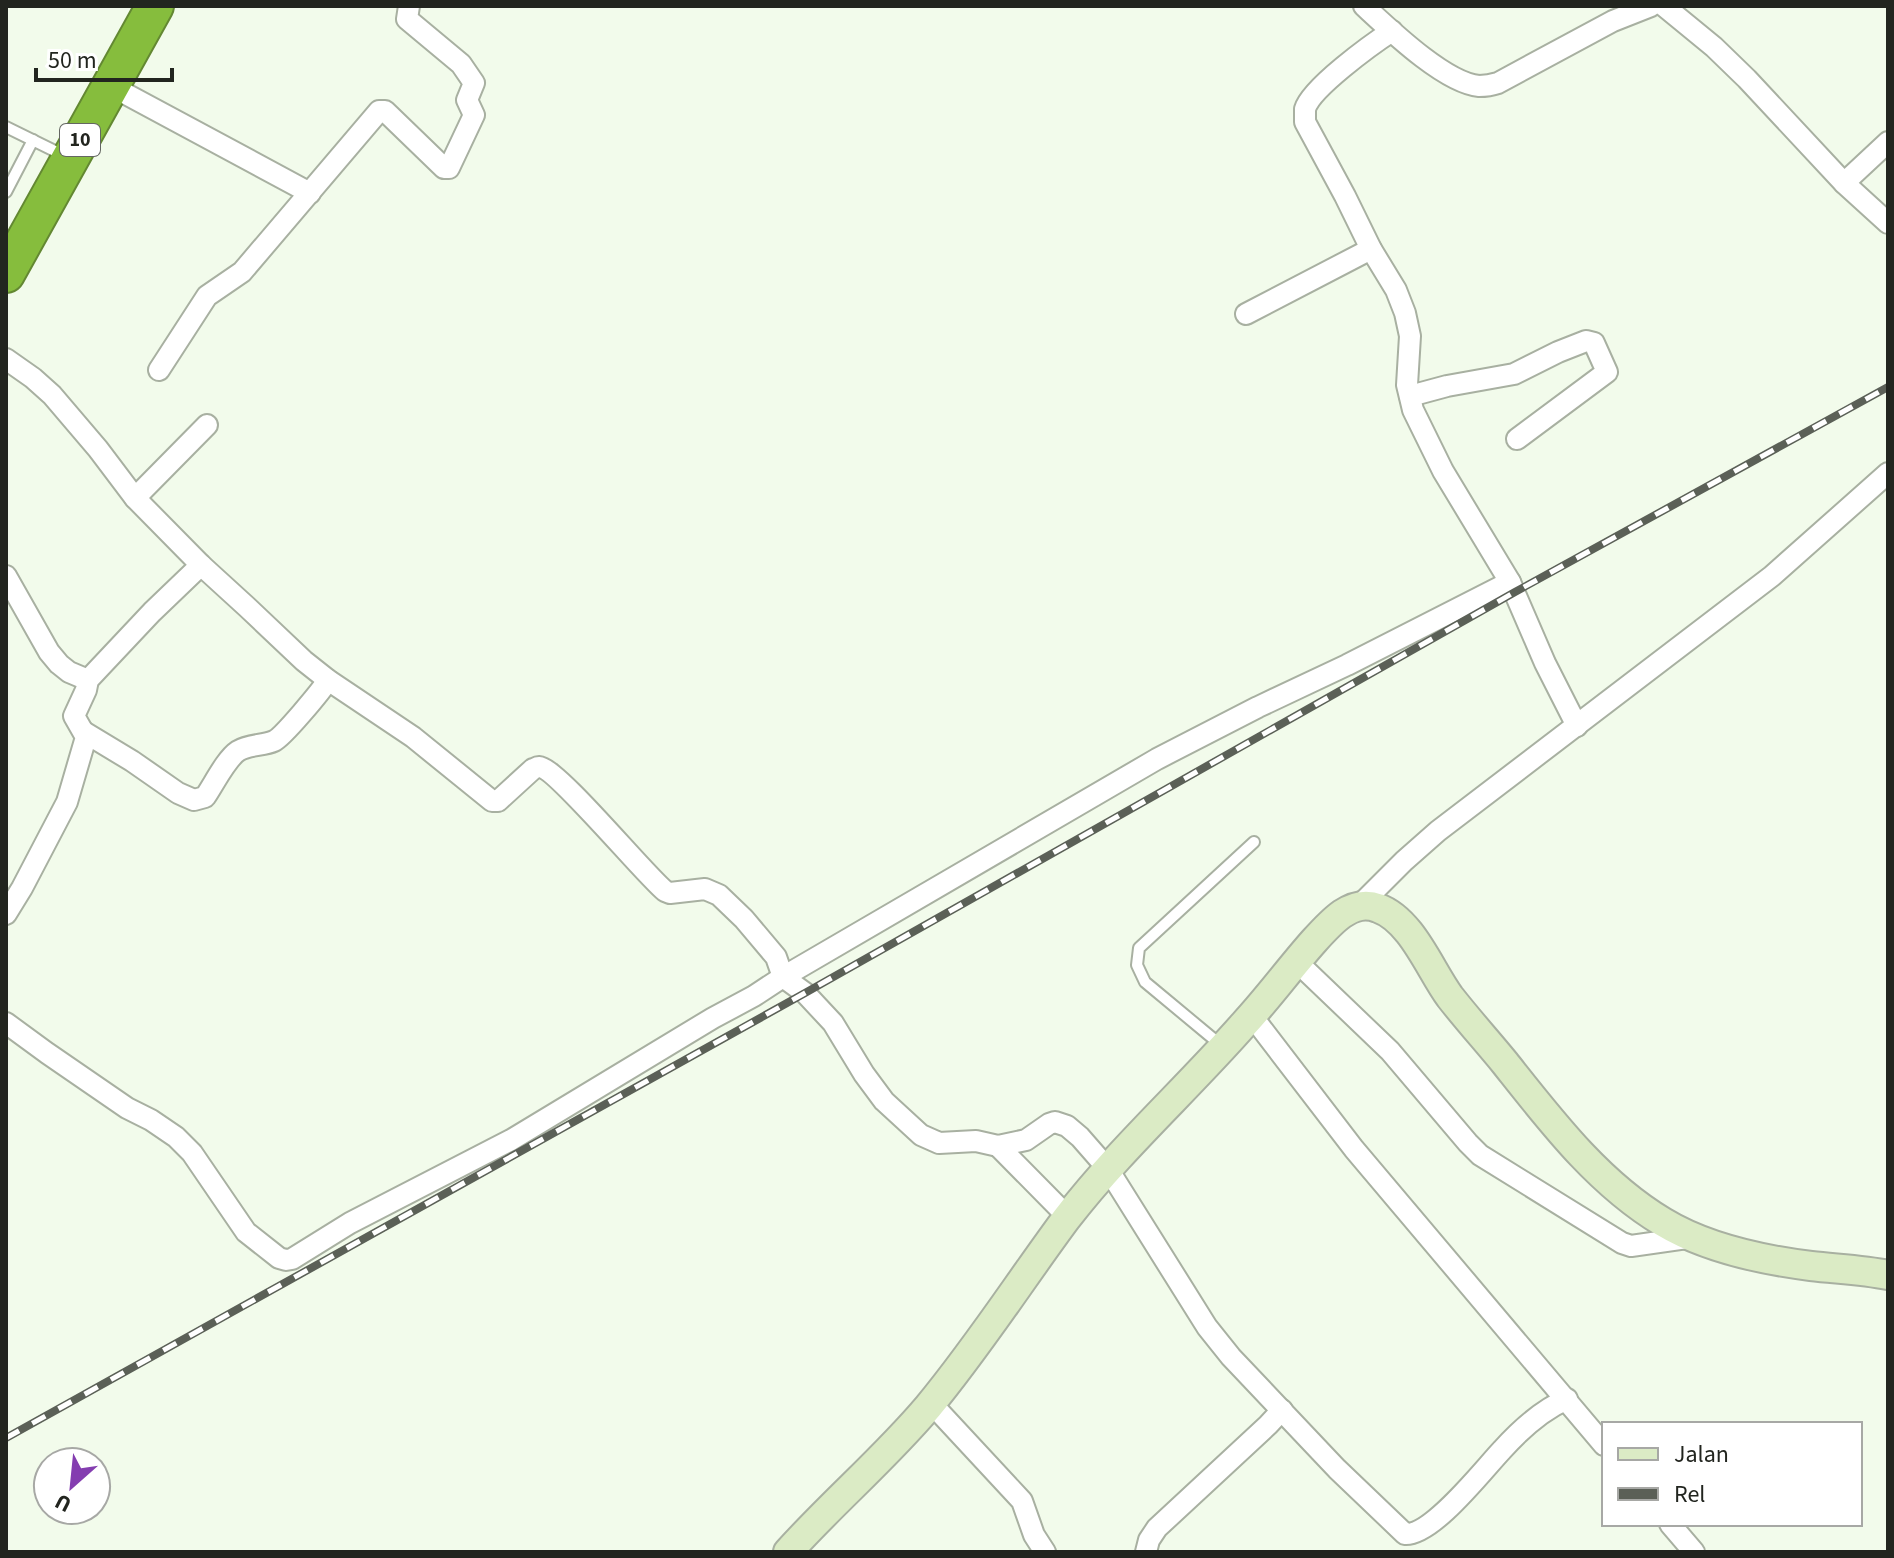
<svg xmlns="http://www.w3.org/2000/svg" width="1894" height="1558" font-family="'Source Sans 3',sans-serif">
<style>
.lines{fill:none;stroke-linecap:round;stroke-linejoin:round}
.lane-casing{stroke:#a8b0a1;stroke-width:14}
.street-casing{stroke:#a8b0a1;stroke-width:24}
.secondary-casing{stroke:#a8b0a1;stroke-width:32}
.highway-casing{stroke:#638832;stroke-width:40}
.lane{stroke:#fff;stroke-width:10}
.street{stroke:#fff;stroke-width:20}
.secondary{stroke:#dbebc5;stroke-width:28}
.highway{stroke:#86bd3d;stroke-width:36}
.rail-casing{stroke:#5b6057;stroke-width:8}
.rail{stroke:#fff;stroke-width:5;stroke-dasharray:15;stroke-linecap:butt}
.labels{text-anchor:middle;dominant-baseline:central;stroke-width:8;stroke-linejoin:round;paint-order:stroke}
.shield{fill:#fff;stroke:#646662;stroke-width:2}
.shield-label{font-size:20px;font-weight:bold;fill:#22251f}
</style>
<rect width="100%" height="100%" fill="#f2fbeb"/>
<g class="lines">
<defs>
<g id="lane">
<polyline points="6,127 65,156"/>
<polyline points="6,192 33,140"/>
<polyline points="1222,1046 1145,982 1137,965 1139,948 1254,842"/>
</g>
<g id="street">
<path d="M1364,6C1390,30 1445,83 1479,86C1486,86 1492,85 1498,83L1613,21L1651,6"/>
<polyline points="1664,6 1714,47 1747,79 1844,183 1888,223"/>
<path d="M1392,31C1372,44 1311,88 1305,109C1305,110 1305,121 1305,122L1345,196L1371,249L1396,290L1405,313L1410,336L1407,385L1413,410L1443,471L1510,582L1545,663L1577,726"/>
<polyline points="111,86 310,193"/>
<polyline points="1844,183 1888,142"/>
<polyline points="1246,314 1371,249"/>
<path d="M6,359L33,378L52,395L98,449L135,498L201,565L247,607L304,661L328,680L413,737L492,801H498L533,769C535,769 536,767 539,767C557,768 644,874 665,891L670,893L705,889L719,895L744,919L776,957L783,977L805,993L833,1023L864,1074L884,1101L921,1135L939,1143L976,1141L998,1146L1026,1140L1049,1124L1055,1122L1067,1126L1080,1137L1108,1169L1207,1327L1231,1357L1337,1469L1405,1534C1432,1536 1483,1470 1502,1450C1520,1430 1542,1410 1567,1399"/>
<polyline points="159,370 207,296 242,272 379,111 385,111 444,168 449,168 474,115 467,100 474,83 461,64 407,19 409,6"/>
<polyline points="1410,396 1447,386 1514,374 1558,352 1586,341 1594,343 1607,372 1517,439"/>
<polyline points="135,498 207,425"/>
<polyline points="6,576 49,652 59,664 69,672 88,680"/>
<path d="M84,732L132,761L178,793L194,800L205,797C214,784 226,759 238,751C249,744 263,746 274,741C283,737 322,690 328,680"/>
<polyline points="1361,904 1404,861 1438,831 1772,576 1888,473"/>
<polyline points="6,914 22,888 67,802 86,737 74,716 86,690 88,680 152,612 201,565"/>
<polyline points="1296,961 1390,1051 1468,1143 1480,1155 1622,1243 1631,1246 1694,1237"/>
<polyline points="1252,1016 1354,1149 1604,1445"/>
<polyline points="6,1023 47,1053 127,1108 151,1120 176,1137 192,1153 246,1232 279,1258 286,1260 292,1259 350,1223 511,1140 713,1018 754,996 783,977 1157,759 1258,707 1347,665 1510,582"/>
<polyline points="998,1146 1068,1217"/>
<polyline points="931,1403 1022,1501 1034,1535 1045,1552"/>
<polyline points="1670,1524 1694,1552"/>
<polyline points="1146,1552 1149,1540 1157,1528 1268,1425 1282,1410"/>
</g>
<path id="secondary" d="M788,1552C833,1502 885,1458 928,1407C978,1347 1020,1281 1066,1219C1120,1149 1186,1090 1244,1024C1269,997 1290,968 1314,941C1323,931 1332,921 1342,914C1354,906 1365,903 1378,908C1412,920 1430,970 1450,997C1468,1020 1487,1041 1505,1063C1551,1121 1598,1183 1663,1222C1704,1247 1763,1260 1811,1266C1837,1269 1863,1270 1888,1275"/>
<polyline id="highway" points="6,274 155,6"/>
</defs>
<use href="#lane" class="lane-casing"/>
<use href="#street" class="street-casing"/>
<use href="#secondary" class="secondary-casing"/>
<use href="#highway" class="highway-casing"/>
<use href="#lane" class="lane"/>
<use href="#street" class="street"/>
<use href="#secondary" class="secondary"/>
<use href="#highway" class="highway"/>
<defs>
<polyline id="rail" points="6,1438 805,993 1515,592 1888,387"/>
</defs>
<use href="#rail" class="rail-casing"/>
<use href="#rail" class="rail"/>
</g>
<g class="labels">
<rect class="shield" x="60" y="124" width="40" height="32" rx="6"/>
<g class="shield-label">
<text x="80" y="140">10</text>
</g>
</g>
<rect width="1894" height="1558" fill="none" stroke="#22251f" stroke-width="16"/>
<rect x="1602" y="1422" width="260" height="104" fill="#ffffff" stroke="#a7a8a5" stroke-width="2"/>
<rect x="1618" y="1448" width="40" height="12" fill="#dbebc5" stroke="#a7a8a5" stroke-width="2"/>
<text x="1674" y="1462" font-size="24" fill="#22251f">Jalan</text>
<rect x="1618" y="1488" width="40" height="12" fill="#5b6057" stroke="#a7a8a5" stroke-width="2"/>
<text x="1674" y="1502" font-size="24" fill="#22251f">Rel</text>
<g transform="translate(72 1486) rotate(207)"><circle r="38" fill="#ffffff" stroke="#a7a8a5" stroke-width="2"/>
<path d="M0-6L14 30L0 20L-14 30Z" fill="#843db0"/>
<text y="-12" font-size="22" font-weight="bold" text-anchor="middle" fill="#22251f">U</text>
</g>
<path d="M36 68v12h136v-12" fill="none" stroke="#22251f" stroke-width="4"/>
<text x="48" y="68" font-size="24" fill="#22251f" stroke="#ffffff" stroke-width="6" paint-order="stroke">50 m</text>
</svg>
